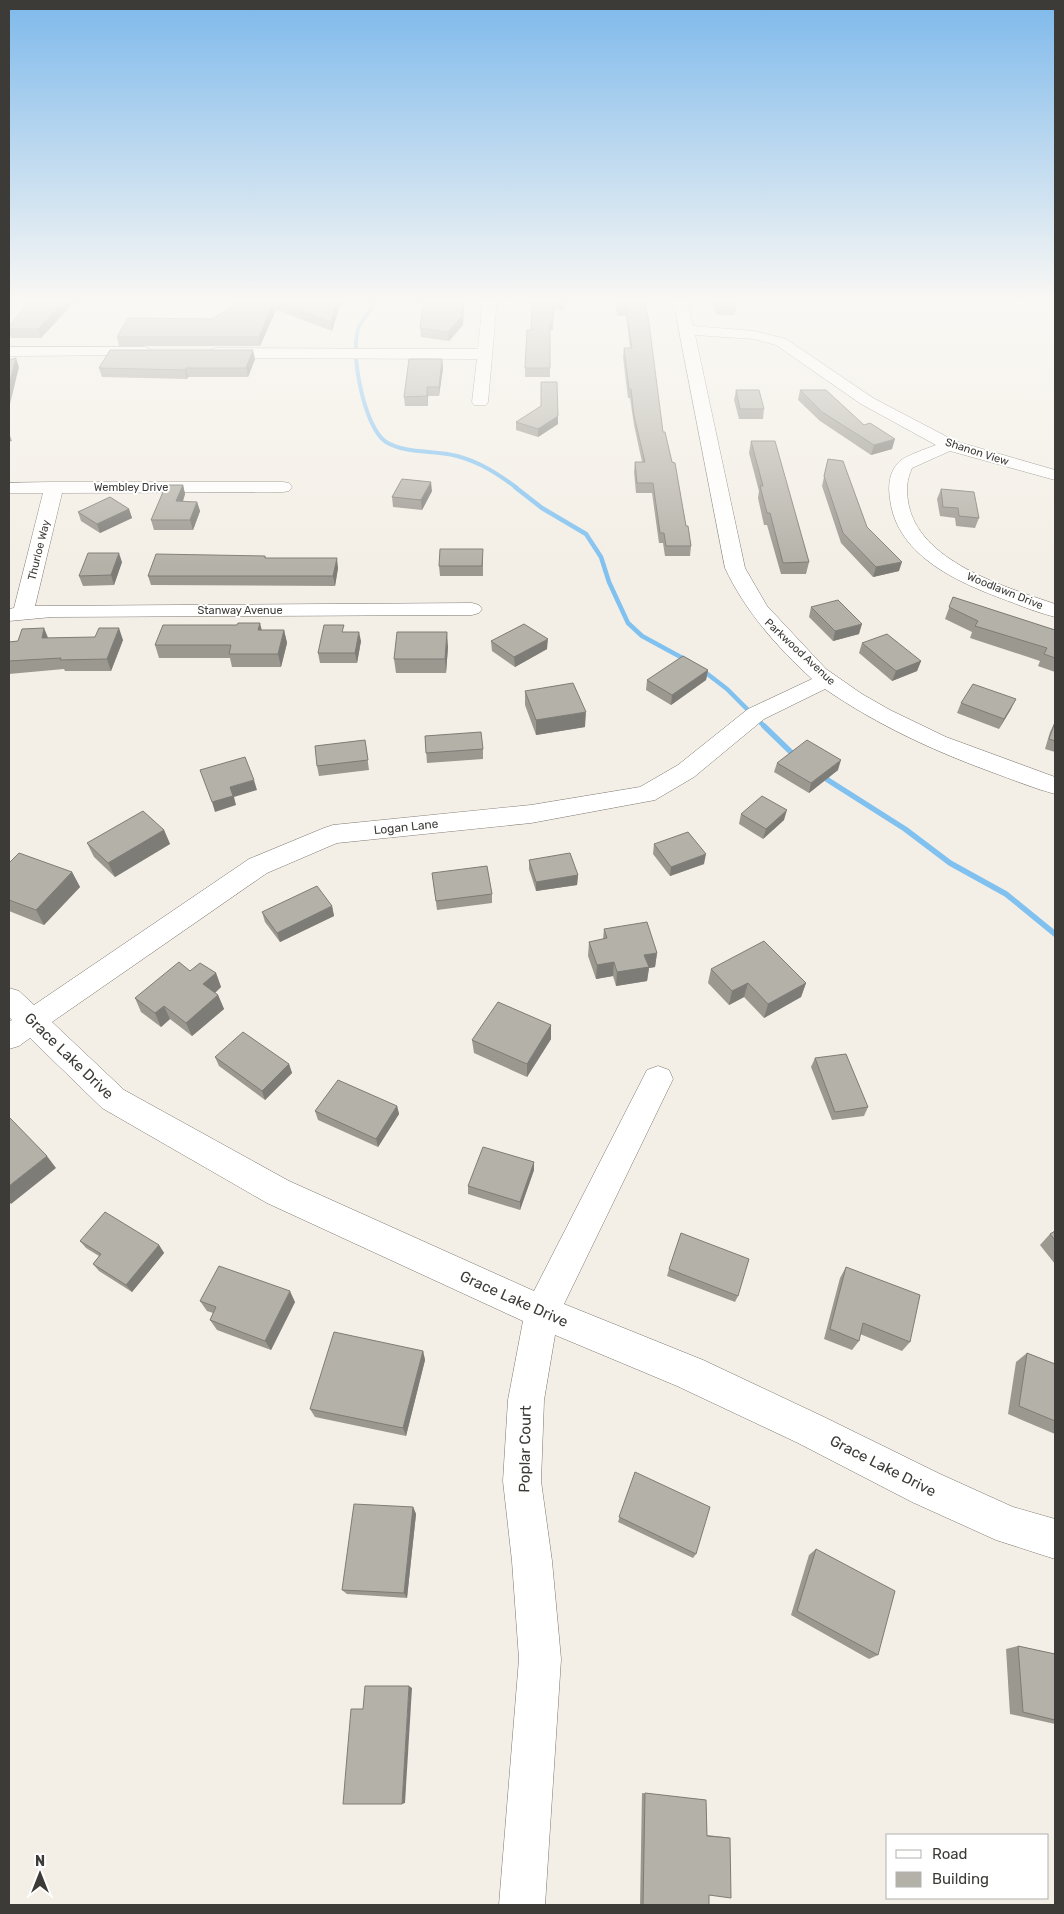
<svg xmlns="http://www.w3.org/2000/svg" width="1064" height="1914" font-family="Rubik,sans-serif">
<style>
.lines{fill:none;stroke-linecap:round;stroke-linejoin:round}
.stream-far2{stroke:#80c1f0;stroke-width:4}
.stream-far1{stroke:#80c1f0;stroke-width:4.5}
.stream{stroke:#80c1f0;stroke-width:5.5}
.minor-casing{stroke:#7c7870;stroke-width:1}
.minor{fill:#fff;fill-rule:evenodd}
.wall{fill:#9b9890}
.shaded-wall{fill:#7e7c76}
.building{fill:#b4b1a8;stroke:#7e7c76}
.labels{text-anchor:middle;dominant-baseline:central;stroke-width:4;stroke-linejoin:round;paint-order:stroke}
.far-street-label{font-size:11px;fill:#3c3b37;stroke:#fff}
.street-label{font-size:12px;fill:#3c3b37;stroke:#fff}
.near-street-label{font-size:15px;fill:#3c3b37;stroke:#fff}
</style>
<rect width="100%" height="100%" fill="#f3efe6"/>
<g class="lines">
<path class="stream-far2" d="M379,299C373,308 363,317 359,327C349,350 364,428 386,442C406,454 434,450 457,456C480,462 498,474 517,488"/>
<g class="stream-far1">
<polyline points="515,487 542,508 586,534 601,557 609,582 628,623 642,636 688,661"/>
<polyline points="701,669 727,689 766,728"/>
</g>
<g class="stream">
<polyline points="764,726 796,757"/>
<polyline points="820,775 905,829 950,863 1006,894 1055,934"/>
</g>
<defs>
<g id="minor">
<polygon points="9,299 17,299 14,303 9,304"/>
<polygon points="483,299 497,299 488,402 486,405 474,405 472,402 477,359 215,358 210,356 207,353 210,350 215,348 478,349"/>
<path d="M673,299H687L693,326L754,331L786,339L873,398L955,441L1055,470V480L950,451L912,468C907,480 906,488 908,501C917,562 1006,587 1055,604V617C1040,613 1026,608 1011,602C962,584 897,558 890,499C888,486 889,473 898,463C904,456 926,449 936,445L861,404L776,345L754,339L695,335L745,568L767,606L826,669L862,694L890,710L946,737L1055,777V794C1036,789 1016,781 997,774C936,752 879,726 825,689L764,719L694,777L655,800L531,823L337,843L267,873L52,1022L124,1090L289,1181L534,1291L647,1070L658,1066L669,1070L673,1079L564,1304L703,1360L824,1417L940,1474L1013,1507L1055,1519V1559L996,1540L912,1502L798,1443L677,1386L555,1335L544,1400L541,1481L552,1561L561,1659L545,1905H499L519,1659L512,1561L503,1481L508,1400L523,1321L267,1203L102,1108L30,1038L19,1046L9,1049V1022L12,1020L9,1017V988L19,991L34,1005L249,859L324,828L333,825L531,805L640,787L678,765L748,709L812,679C777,647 745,611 725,568Z"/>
<polygon points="145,347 150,349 153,352 150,355 9,356 9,347"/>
<polygon points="51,482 283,482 289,483 292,487 289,491 283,492 62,493 35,606 472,603 479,605 482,609 479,613 472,615 52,617 9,621 9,609 14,608 43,493 9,493 9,483"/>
</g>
</defs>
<use href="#minor" class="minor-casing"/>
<use href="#minor" class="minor"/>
</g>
<g class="wall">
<polygon points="30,299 77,299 41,338 11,338 9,333 9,327"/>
<polygon points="242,299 342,299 332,331 276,310 260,346 119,346 117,337 213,319"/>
<polygon points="532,299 564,299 564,310 553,310 553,330 550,330 550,377 525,377 525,368 531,330"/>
<polygon points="615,299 641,299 663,432 686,526 691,546 690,556 665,556 663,543 659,543 652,493 636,493 634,472 635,462 642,462 634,425 630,398 628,398 623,357 624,348 630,348 626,316 617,316"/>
<polygon points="712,299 733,299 736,307 735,315 716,315"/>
<polygon points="464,302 463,325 449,341 421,337 420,328"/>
<polygon points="255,359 248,377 188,377 187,379 102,377 99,368"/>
<polygon points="442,359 443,368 439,396 428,396 428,406 405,406 404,397"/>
<polygon points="736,390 764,409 763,419 739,419 734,400"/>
<polygon points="800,390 864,425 892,449 871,455 820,421 798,400"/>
<polygon points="516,422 558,424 538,437 516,430"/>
<polygon points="751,441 809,562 806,574 781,574 767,525 764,525 758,498 759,491 749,453"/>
<polygon points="828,459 867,527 899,571 873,577 841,543 822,486"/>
<polygon points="183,485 185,494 183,502 197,502 200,511 193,530 154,530 151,520"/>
<polygon points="941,489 979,518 975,528 956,526 955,518 940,516 937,499"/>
<polygon points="432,491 422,510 393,507 392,497"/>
<polygon points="129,509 132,518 100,533 81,521 78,512"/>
<polygon points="265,556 266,558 338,568 335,586 151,585 148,576"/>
<polygon points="483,559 483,576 440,576 439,566"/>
<polygon points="122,562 114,585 83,586 79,576"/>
<polygon points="953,597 1055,630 1055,672 1038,666 1040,661 970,638 972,632 945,619"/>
<polygon points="811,607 859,634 833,641 809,617"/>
<polygon points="262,630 284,630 287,643 281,667 232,667 230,658 159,658 155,645"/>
<polygon points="345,632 361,641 357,663 320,663 318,653"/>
<polygon points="49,638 123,640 111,671 65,671 64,669 9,674 9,642"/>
<polygon points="491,641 547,649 515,667 492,651"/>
<polygon points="862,643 921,661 917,671 892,681 859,653"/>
<polygon points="448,647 446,673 396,673 394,659"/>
<polygon points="708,670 706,680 671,705 646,690 647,680"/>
<polygon points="525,691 585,727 536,735 525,705"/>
<polygon points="961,703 1011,709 999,729 957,713"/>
<polygon points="1055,722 1055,752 1045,749 1050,732"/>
<polygon points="425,736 483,749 483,759 427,763"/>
<polygon points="365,740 369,770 319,776 317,766"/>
<polygon points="777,763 838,770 809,793 774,772"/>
<polygon points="741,814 784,820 763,839 739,824"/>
<polygon points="164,830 170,844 115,877 94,857 87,843"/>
<polygon points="654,844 704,864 670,876 653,854"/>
<polygon points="529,860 578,875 577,885 536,891 529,869"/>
<polygon points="9,863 72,872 80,887 44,925 9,911"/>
<polygon points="432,873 492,894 492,903 437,910"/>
<polygon points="332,906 334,916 280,942 265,922 262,912"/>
<polygon points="604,929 657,953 655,967 649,968 647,981 616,986 613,976 596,979 588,956 589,942 603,939"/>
<polygon points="711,969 806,983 801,997 764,1018 744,997 729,1005 708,983"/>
<polygon points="190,971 216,973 221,987 215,993 218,995 224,1009 192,1036 170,1019 161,1027 141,1012 135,998"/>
<polygon points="551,1025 551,1039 527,1077 474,1053 472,1040"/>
<polygon points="215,1057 289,1064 292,1073 265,1100 219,1066"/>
<polygon points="815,1058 868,1107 864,1116 832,1120 811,1067"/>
<polygon points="397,1106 399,1114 378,1147 318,1120 315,1111"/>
<polygon points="534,1162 534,1170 520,1210 468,1194 468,1186"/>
<polygon points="1055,1231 1055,1264 1040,1245 1050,1234"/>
<polygon points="80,1241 159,1245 164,1253 132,1292 99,1271 93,1264 99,1256 86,1248"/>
<polygon points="846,1267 910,1342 902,1351 860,1334 859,1341 852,1350 824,1339 840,1278"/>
<polygon points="669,1269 738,1296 735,1302 667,1276"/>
<polygon points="200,1301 295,1302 271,1350 217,1330 210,1320 213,1313 207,1311"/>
<polygon points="423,1351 425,1360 406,1436 315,1417 310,1409"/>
<polygon points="1027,1353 1055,1364 1055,1434 1008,1414 1016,1362"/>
<polygon points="635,1472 696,1554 693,1558 618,1522"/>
<polygon points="413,1507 416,1514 407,1598 347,1594 342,1590"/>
<polygon points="816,1549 878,1655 869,1659 791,1615 809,1555"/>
<polygon points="1018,1646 1055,1654 1055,1724 1010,1714 1006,1649"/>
<polygon points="642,1793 706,1800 707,1835 724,1837 730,1838 709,1895 709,1905 640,1905"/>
</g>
<g class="shaded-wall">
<polygon points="66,299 77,299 41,338 38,329"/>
<polygon points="338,299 342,299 332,331 331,322"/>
<polygon points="463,299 464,302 463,325 449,341 448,332"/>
<polygon points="274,301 276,310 260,346 259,337"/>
<polygon points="253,350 255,359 248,377 246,368"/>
<polygon points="16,358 19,367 9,408 9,385"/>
<polygon points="442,359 443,368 439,396 439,387"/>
<polygon points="186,368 188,377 187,379 185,370"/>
<polygon points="427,387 428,396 428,406 427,396"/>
<polygon points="558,416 558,424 538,437 538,429"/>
<polygon points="9,433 12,441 9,442"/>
<polygon points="895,439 892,449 871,455 874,445"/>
<polygon points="431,482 432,491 422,510 421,500"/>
<polygon points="183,485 185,494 179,511 176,501"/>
<polygon points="197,502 200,511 193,530 190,520"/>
<polygon points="129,509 132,518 100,533 97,524"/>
<polygon points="119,553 122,562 114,585 111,575"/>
<polygon points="337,558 338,568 335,586 333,576"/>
<polygon points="902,562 899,571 873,577 876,567"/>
<polygon points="260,623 263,635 258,630"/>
<polygon points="862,624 859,634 833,641 835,631"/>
<polygon points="44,628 49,640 42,638"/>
<polygon points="119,628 123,640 111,671 107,659"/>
<polygon points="284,630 287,643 281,667 278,654"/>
<polygon points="359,632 361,641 357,663 355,653"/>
<polygon points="447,632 448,647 446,673 445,659"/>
<polygon points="548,639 547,649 515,667 514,657"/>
<polygon points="921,661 917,671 892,681 896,671"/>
<polygon points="708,670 706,680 671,705 672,695"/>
<polygon points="1016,699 1011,709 999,729 1004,719"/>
<polygon points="586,712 585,727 536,735 536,720"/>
<polygon points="841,760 838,770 809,793 811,783"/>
<polygon points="254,780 257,790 234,797 236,805 215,812 212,802 230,787"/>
<polygon points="787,810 784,820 763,839 766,829"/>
<polygon points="164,830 170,844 115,877 108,863"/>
<polygon points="706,854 704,864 670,876 671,867"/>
<polygon points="72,872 80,887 44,925 36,910"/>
<polygon points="578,875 577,885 536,891 536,882"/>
<polygon points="332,906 334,916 280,942 277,933"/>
<polygon points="657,953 655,967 649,968 647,981 616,986 617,972 644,955"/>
<polygon points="614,962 613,976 596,979 597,965"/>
<polygon points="216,973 221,987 209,998 203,984"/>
<polygon points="748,983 744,997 729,1005 732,991"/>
<polygon points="806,983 801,997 764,1018 768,1004"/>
<polygon points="218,995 224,1009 192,1036 186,1023"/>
<polygon points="164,1006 170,1019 161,1027 155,1013"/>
<polygon points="551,1025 551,1039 527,1077 527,1064"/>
<polygon points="289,1064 292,1073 265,1100 262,1091"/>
<polygon points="397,1106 399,1114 378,1147 376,1139"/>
<polygon points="47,1156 56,1168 11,1204 9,1202 9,1186"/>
<polygon points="534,1162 534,1170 520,1210 520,1202"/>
<polygon points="159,1245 164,1253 132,1292 126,1285"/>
<polygon points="290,1291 295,1302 271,1350 265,1341"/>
<polygon points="423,1351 425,1360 406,1436 403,1428"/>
<polygon points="413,1507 416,1514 407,1598 404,1593"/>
<polygon points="409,1686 412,1688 405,1803 402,1804"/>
</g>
<g class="building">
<polygon points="30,299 66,299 38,329 9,329 9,327"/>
<polygon points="242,299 338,299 331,322 274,301 259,337 117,337 128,318 213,319"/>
<polygon points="424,299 463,299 462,316 448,332 420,328"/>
<polygon points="532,299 564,299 564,301 553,301 553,322 550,322 550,368 525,368 527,330 531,330"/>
<polygon points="617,299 641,299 642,302 645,302 649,323 663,432 665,432 672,462 675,463 686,526 688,526 691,546 666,546 664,533 660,533 653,483 637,483 635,462 645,462 634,416 631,389 629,389 624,348 632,348 626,307 618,307"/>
<polygon points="715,299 733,299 736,307 717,307"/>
<polygon points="110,350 253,350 246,368 186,368 185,370 99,368"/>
<polygon points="16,358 9,385 9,360"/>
<polygon points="409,359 442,359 439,387 427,387 427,396 404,397"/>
<polygon points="541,382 557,382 558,416 538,429 516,422 541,406"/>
<polygon points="736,390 759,390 764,409 740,409"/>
<polygon points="800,390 826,390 864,425 870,423 895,439 874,445 822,412"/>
<polygon points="751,441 775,441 809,562 783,563 770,513 767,513 760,486 763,486"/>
<polygon points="828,459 843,461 867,527 902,562 876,567 843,533 824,476"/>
<polygon points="402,479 431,482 421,500 392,497"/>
<polygon points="166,485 183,485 176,501 197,502 190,520 151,520"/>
<polygon points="941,489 974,492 979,518 959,516 958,508 943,507"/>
<polygon points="110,497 129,509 97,524 78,512"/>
<polygon points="440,549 483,549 482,566 439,566"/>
<polygon points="88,553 119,553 111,575 79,576"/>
<polygon points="156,554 265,556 265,558 337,558 333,576 148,576"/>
<polygon points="953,597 1055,630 1055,658 1044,654 1047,648 975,626 978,621 949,607"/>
<polygon points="838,600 862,624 835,631 811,607"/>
<polygon points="238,623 260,623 258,630 284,630 278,654 229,654 231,645 155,645 163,625 237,625"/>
<polygon points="524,624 548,639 514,657 491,641"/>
<polygon points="324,625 344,625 342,632 359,632 355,653 318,653"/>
<polygon points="44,628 42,638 95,637 99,628 119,628 107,659 60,660 61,658 9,661 9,642 18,641 22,629"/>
<polygon points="397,632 447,632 445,659 394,659"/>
<polygon points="887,634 921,661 896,671 862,643"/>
<polygon points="683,656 708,670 672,695 647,680"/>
<polygon points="573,683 586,712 536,720 525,691"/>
<polygon points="973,684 1016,699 1004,719 961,703"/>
<polygon points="1055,722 1055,741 1049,739"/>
<polygon points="481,732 483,749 426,753 425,736"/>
<polygon points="365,740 368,760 317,766 315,746"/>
<polygon points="807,740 841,760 811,783 777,763"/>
<polygon points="245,757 254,780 230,787 233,796 212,802 200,770"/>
<polygon points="762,796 787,810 766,829 741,814"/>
<polygon points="143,811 164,830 108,863 87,843"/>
<polygon points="688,832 706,854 671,867 654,844"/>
<polygon points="19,853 72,872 36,910 9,900 9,863"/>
<polygon points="570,853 578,875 536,882 529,860"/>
<polygon points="487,866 492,894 436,901 432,873"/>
<polygon points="317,886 332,906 277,933 262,912"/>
<polygon points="647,922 657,953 644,955 649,967 617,972 614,962 597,965 589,942 607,938 604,929"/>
<polygon points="764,941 806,983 768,1004 748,983 732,991 711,969"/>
<polygon points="179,962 190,971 200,963 216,973 203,984 218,995 186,1023 164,1006 155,1013 135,998"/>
<polygon points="498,1002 551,1025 527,1064 472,1040"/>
<polygon points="243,1032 289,1064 262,1091 215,1057"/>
<polygon points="846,1054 868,1107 835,1112 815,1058"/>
<polygon points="338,1080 397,1106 376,1139 315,1111"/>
<polygon points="9,1117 47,1156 9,1186"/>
<polygon points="483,1147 534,1162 520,1202 468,1186"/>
<polygon points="105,1212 159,1245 126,1285 93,1264 101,1254 80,1241"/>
<polygon points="1055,1231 1055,1240 1050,1234"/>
<polygon points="681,1233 749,1259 738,1296 669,1269"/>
<polygon points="219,1266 290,1291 265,1341 210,1320 216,1307 200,1301"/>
<polygon points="846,1267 920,1295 910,1342 863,1323 859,1341 830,1329"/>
<polygon points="334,1332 423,1351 403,1428 310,1409"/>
<polygon points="1027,1353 1055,1364 1055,1421 1019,1406"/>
<polygon points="635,1472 710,1507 696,1554 619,1517"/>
<polygon points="354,1504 413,1507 404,1593 342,1590"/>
<polygon points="816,1549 895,1591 878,1655 797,1611"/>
<polygon points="1018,1646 1055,1654 1055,1720 1023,1712"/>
<polygon points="365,1686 409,1686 402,1804 343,1804 351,1709 363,1709"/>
<polygon points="645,1793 706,1800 707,1836 730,1838 731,1898 709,1895 709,1905 643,1905"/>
</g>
<linearGradient id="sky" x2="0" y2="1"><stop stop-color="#7eb9eb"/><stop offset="0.53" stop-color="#faf8f4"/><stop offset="1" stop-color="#faf8f4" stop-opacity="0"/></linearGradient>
<rect width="1064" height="567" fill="url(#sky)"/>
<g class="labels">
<g class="far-street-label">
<text transform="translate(977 452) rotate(18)">Shanon View</text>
<text x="131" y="487">Wembley Drive</text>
<text transform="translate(39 550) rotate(-76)">Thurloe Way</text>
<text transform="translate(1005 591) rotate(22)">Woodlawn Drive</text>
<text x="240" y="610">Stanway Avenue</text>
<text transform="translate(800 652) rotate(43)">Parkwood Avenue</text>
</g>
<g class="street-label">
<text transform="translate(406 827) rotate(-6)">Logan Lane</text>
</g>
<g class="near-street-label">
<text transform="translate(69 1056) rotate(44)">Grace Lake Drive</text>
<text transform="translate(514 1299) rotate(24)">Grace Lake Drive</text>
<text transform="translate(525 1449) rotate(-89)">Poplar Court</text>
<text transform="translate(883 1466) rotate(27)">Grace Lake Drive</text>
</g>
</g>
<rect width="1064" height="1914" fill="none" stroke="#3c3b37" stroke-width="20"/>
<rect x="886" y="1834" width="162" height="65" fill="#ffffff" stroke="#b1b1af"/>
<rect x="896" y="1850" width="25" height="8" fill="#ffffff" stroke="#b1b1af"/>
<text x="932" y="1859" font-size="15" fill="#3c3b37">Road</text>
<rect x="896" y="1872" width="25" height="15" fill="#b4b1a8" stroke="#b1b1af"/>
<text x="932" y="1884" font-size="15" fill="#3c3b37">Building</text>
<g transform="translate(40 1874)" stroke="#ffffff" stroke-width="4" paint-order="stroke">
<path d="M0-4L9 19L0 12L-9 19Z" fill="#3c3b37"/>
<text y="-8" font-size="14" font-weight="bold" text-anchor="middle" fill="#3c3b37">N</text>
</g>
</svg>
